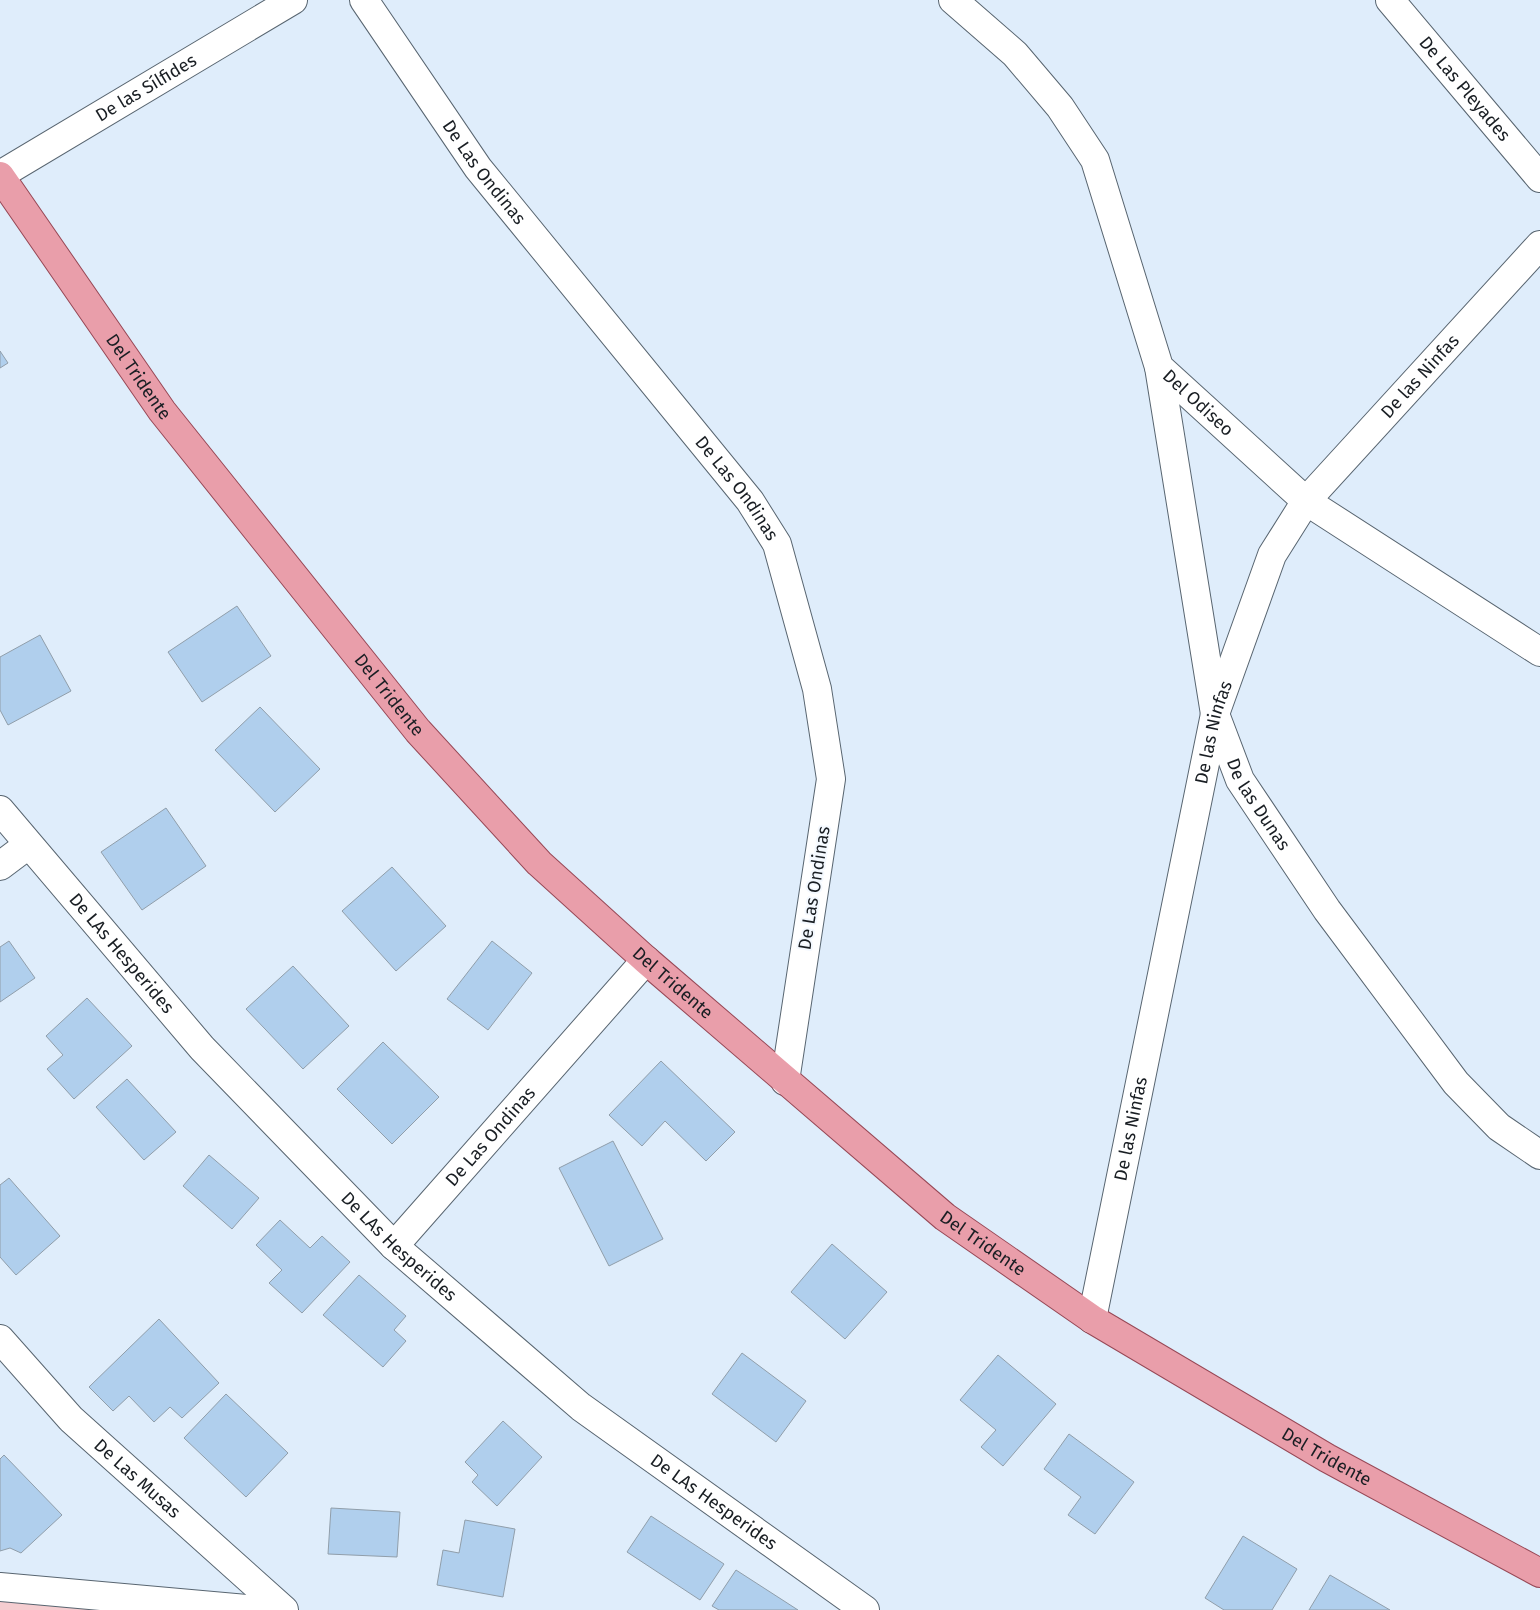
<svg xmlns="http://www.w3.org/2000/svg" width="1540" height="1610" font-family="'Fira Sans',sans-serif">
<style>
.green{fill:#f5cdd0}
.building{fill:#b0cfed;stroke:#909eaa}
.lines{fill:none;stroke-linecap:round;stroke-linejoin:round}
.minor-casing{stroke:#586570;stroke-width:30}
.major-casing{stroke:#974856;stroke-width:30}
.minor{stroke:#fff;stroke-width:28}
.major{stroke:#e99eaa;stroke-width:28}
.labels{text-anchor:middle;dominant-baseline:central;stroke-width:4;stroke-linejoin:round;paint-order:stroke}
.street-label{font-size:18px;fill:#191e23;stroke:#f4f9ff}
</style>
<rect width="100%" height="100%" fill="#dfedfb"/>
<polygon class="green" points="0,1588 229,1610 0,1610"/>
<g class="building">
<polygon points="0,351 8,363 0,368"/>
<polygon points="237,606 271,656 202,702 168,652"/>
<polygon points="40,635 71,691 8,725 0,710 0,657"/>
<polygon points="260,707 320,769 275,812 215,750"/>
<polygon points="166,808 206,866 142,910 101,852"/>
<polygon points="392,867 446,926 396,971 342,911"/>
<polygon points="9,941 35,978 0,1002 0,947"/>
<polygon points="492,941 532,973 488,1030 447,999"/>
<polygon points="293,966 349,1026 303,1069 246,1009"/>
<polygon points="87,998 132,1046 74,1099 47,1069 63,1055 46,1036"/>
<polygon points="383,1042 439,1097 392,1144 337,1089"/>
<polygon points="661,1061 735,1132 706,1161 665,1121 642,1146 609,1115"/>
<polygon points="127,1079 176,1132 144,1160 96,1107"/>
<polygon points="613,1141 663,1239 609,1266 559,1168"/>
<polygon points="209,1155 259,1198 232,1229 183,1186"/>
<polygon points="9,1178 60,1236 16,1275 0,1257 0,1185"/>
<polygon points="280,1220 310,1248 322,1236 350,1262 302,1313 269,1283 282,1270 256,1245"/>
<polygon points="832,1244 887,1292 845,1339 791,1292"/>
<polygon points="359,1275 406,1316 394,1330 406,1341 383,1367 323,1315"/>
<polygon points="159,1319 219,1383 182,1418 170,1407 154,1422 129,1396 113,1411 89,1387"/>
<polygon points="742,1353 806,1401 776,1442 712,1394"/>
<polygon points="998,1355 1056,1404 1003,1466 981,1447 996,1430 960,1400"/>
<polygon points="226,1394 288,1453 246,1497 184,1438"/>
<polygon points="503,1421 542,1457 497,1506 472,1482 478,1475 465,1462"/>
<polygon points="1069,1434 1134,1482 1095,1534 1068,1515 1081,1497 1044,1469"/>
<polygon points="4,1455 62,1515 21,1553 10,1548 0,1551 0,1459"/>
<polygon points="331,1508 400,1512 397,1557 328,1554"/>
<polygon points="651,1516 724,1564 700,1600 627,1552"/>
<polygon points="465,1520 515,1529 503,1597 437,1585 443,1550 459,1553"/>
<polygon points="1243,1536 1297,1569 1272,1610 1224,1610 1205,1598"/>
<polygon points="736,1570 798,1610 719,1610 712,1606"/>
<polygon points="1330,1575 1390,1610 1309,1610"/>
</g>
<g class="lines">
<defs>
<g id="minor">
<path id="s1" d="M364,0L478,168L750,501L777,544L817,689L831,779L785,1081"/>
<path id="s2" d="M953,0L1015,54L1060,107L1095,160L1159,367L1306,501L1540,652"/>
<path id="s3" d="M1390,0L1540,178"/>
<path id="s4" d="M0,175L293,0"/>
<path id="s5" d="M1159,367L1215,714L1240,780L1327,910L1456,1083L1499,1127L1540,1155"/>
<path id="s6" d="M0,810L202,1048L394,1246L581,1407L865,1610"/>
<polyline points="0,866 28,845"/>
<path id="s7" d="M394,1246L646,960"/>
<path id="s8" d="M1092,1319L1215,714L1272,555L1306,501L1540,245"/>
<path id="s9" d="M0,1339L71,1419L284,1610"/>
<polyline points="0,1587 257,1610"/>
</g>
<g id="major">
<path id="s10" d="M0,176L162,411L418,731L539,863L646,960L945,1217L1092,1319L1327,1458L1540,1573"/>
</g>
</defs>
<use href="#minor" class="minor-casing"/>
<use href="#major" class="major-casing"/>
<use href="#minor" class="minor"/>
<use href="#major" class="major"/>
</g>
<g class="labels">
<g class="street-label">
<text stroke="none"><textPath href="#s4" startOffset="170">De las Sílfides</textPath></text>
<text stroke="none"><textPath href="#s3" startOffset="116">De Las Pleyades</textPath></text>
<text stroke="none"><textPath href="#s1" startOffset="210">De Las Ondinas</textPath></text>
<text stroke="none"><textPath href="#s10" startOffset="244">Del Tridente</textPath></text>
<text stroke="none"><textPath href="#s8" startOffset="1019">De las Ninfas</textPath></text>
<text stroke="none"><textPath href="#s2" startOffset="485">Del Odiseo</textPath></text>
<text stroke="none"><textPath href="#s1" startOffset="615">De Las Ondinas</textPath></text>
<text stroke="none"><textPath href="#s10" startOffset="649">Del Tridente</textPath></text>
<text stroke="none"><textPath href="#s8" startOffset="599">De las Ninfas</textPath></text>
<text stroke="none"><textPath href="#s5" startOffset="452">De las Dunas</textPath></text>
<text transform="translate(814 888) rotate(-81)">De Las Ondinas</text>
<text stroke="none"><textPath href="#s6" startOffset="188">De LAs Hesperides</textPath></text>
<text stroke="none"><textPath href="#s10" startOffset="1054">Del Tridente</textPath></text>
<text stroke="none"><textPath href="#s8" startOffset="194">De las Ninfas</textPath></text>
<text stroke="none"><textPath href="#s7" startOffset="146">De Las Ondinas</textPath></text>
<text stroke="none"><textPath href="#s10" startOffset="1459">Del Tridente</textPath></text>
<text stroke="none"><textPath href="#s6" startOffset="592">De LAs Hesperides</textPath></text>
<text stroke="none"><textPath href="#s10" startOffset="1864">Del Tridente</textPath></text>
<text stroke="none"><textPath href="#s9" startOffset="196">De Las Musas</textPath></text>
<text stroke="none"><textPath href="#s6" startOffset="998">De LAs Hesperides</textPath></text>
</g>
</g>
</svg>
